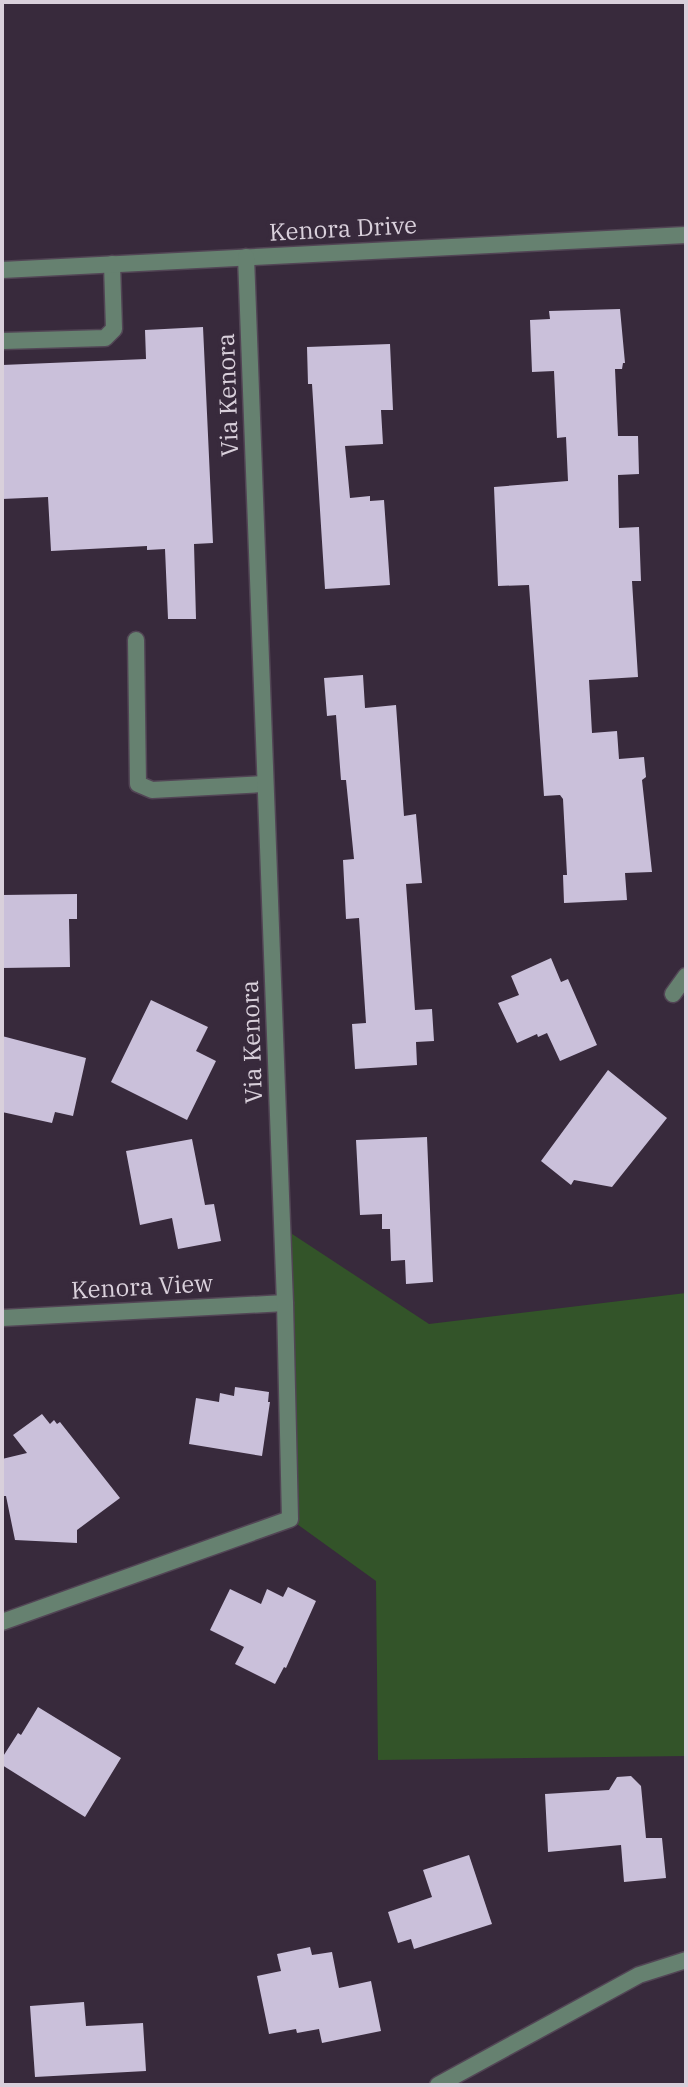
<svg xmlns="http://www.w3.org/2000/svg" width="688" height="2087" font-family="'IBM Plex Serif',serif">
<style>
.green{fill:#335429}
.building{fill:#cac0da}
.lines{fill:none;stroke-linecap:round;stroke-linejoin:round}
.service-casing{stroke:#524555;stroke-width:19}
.minor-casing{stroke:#524555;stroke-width:19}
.service{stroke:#668170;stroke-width:16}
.minor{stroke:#668170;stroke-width:16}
.labels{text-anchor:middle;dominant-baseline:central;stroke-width:8;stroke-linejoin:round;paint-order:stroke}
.street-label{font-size:24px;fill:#d9d0db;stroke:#382a3c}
</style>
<rect width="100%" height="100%" fill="#382a3c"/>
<polygon class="green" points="283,1228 429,1324 686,1293 686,1756 378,1760 376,1581 290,1519"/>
<g class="building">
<polygon points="620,309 625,363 623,363 622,369 615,369 618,436 638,436 639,474 618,475 619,528 639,527 641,581 632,581 638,677 589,680 592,733 617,731 619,759 644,757 646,777 642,780 652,872 625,873 627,900 564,903 563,875 567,875 563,799 560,795 544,796 529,585 498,586 494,487 568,481 566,437 557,438 554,371 532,372 530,320 550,319 549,311"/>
<polygon points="203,327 213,543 194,544 196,619 168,619 165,549 147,550 147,546 51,551 48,497 2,499 2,365 146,359 145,330"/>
<polygon points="390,344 393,410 381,410 383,444 345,446 350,498 370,496 370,501 384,500 390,585 325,589 312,384 308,384 307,347"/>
<polygon points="363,675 365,708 396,705 404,816 416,814 422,883 406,884 415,1010 432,1009 434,1041 416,1042 417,1065 355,1069 352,1024 366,1023 359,918 346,919 343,860 354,859 346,780 341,780 336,715 327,716 324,678"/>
<polygon points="77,894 77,919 69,919 70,967 2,968 2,895"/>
<polygon points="551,958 561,982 568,979 597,1045 560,1061 547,1033 538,1037 537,1034 517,1043 498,1003 519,995 511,976"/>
<polygon points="151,1000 208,1027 196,1051 216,1061 187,1120 111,1082"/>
<polygon points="2,1036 86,1058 73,1116 55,1112 52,1123 2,1112"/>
<polygon points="608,1070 667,1118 612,1187 574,1180 571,1185 541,1161"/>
<polygon points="427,1137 433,1282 406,1284 405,1260 391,1261 390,1229 382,1229 382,1214 360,1215 356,1140"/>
<polygon points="192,1139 205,1205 214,1204 221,1241 178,1249 172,1218 140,1225 126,1151"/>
<polygon points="235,1387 269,1392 268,1402 270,1402 262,1456 189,1444 196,1398 219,1402 220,1393 234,1396"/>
<polygon points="42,1414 50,1424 54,1420 57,1424 60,1422 120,1498 77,1530 77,1543 15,1540 6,1496 2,1496 2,1459 27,1453 13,1435"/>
<polygon points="288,1587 316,1601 286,1668 284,1667 275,1684 235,1664 244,1647 210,1630 230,1589 261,1604 267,1589 283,1597"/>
<polygon points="38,1707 121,1758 85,1817 2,1765 2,1758 18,1733 21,1735"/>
<polygon points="631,1776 641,1786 646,1838 662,1838 666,1878 624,1882 621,1845 548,1852 545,1794 609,1790 617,1777"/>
<polygon points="469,1855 492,1924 414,1949 411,1939 398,1943 388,1912 432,1897 423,1870"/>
<polygon points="310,1947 312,1955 332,1952 339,1988 371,1981 381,2031 322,2043 319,2029 297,2033 296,2029 269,2034 257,1976 281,1971 277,1954"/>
<polygon points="84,2002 86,2026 143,2023 146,2071 35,2077 30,2006"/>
</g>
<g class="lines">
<defs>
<g id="service">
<polyline points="3,341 105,338 114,329 112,264"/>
<polyline points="136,640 138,784 152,790 265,784"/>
</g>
<g id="minor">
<polyline points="2,270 686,235"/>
<polyline points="673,994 686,976"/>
<polyline points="2,1318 285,1303"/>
<polyline points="2,1622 290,1519 285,1303 246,257"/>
<polyline points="438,2085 639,1975 686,1960"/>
</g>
</defs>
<use href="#service" class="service-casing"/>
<use href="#minor" class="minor-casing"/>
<use href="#service" class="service"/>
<use href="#minor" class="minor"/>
</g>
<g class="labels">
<g class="street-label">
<text transform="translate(343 228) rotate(-3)">Kenora Drive</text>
<text transform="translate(227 395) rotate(-92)">Via Kenora</text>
<text transform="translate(251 1042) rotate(-92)">Via Kenora</text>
<text transform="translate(142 1286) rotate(-3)">Kenora View</text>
</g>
</g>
<rect width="688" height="2087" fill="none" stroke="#d9d0db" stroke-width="8"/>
</svg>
